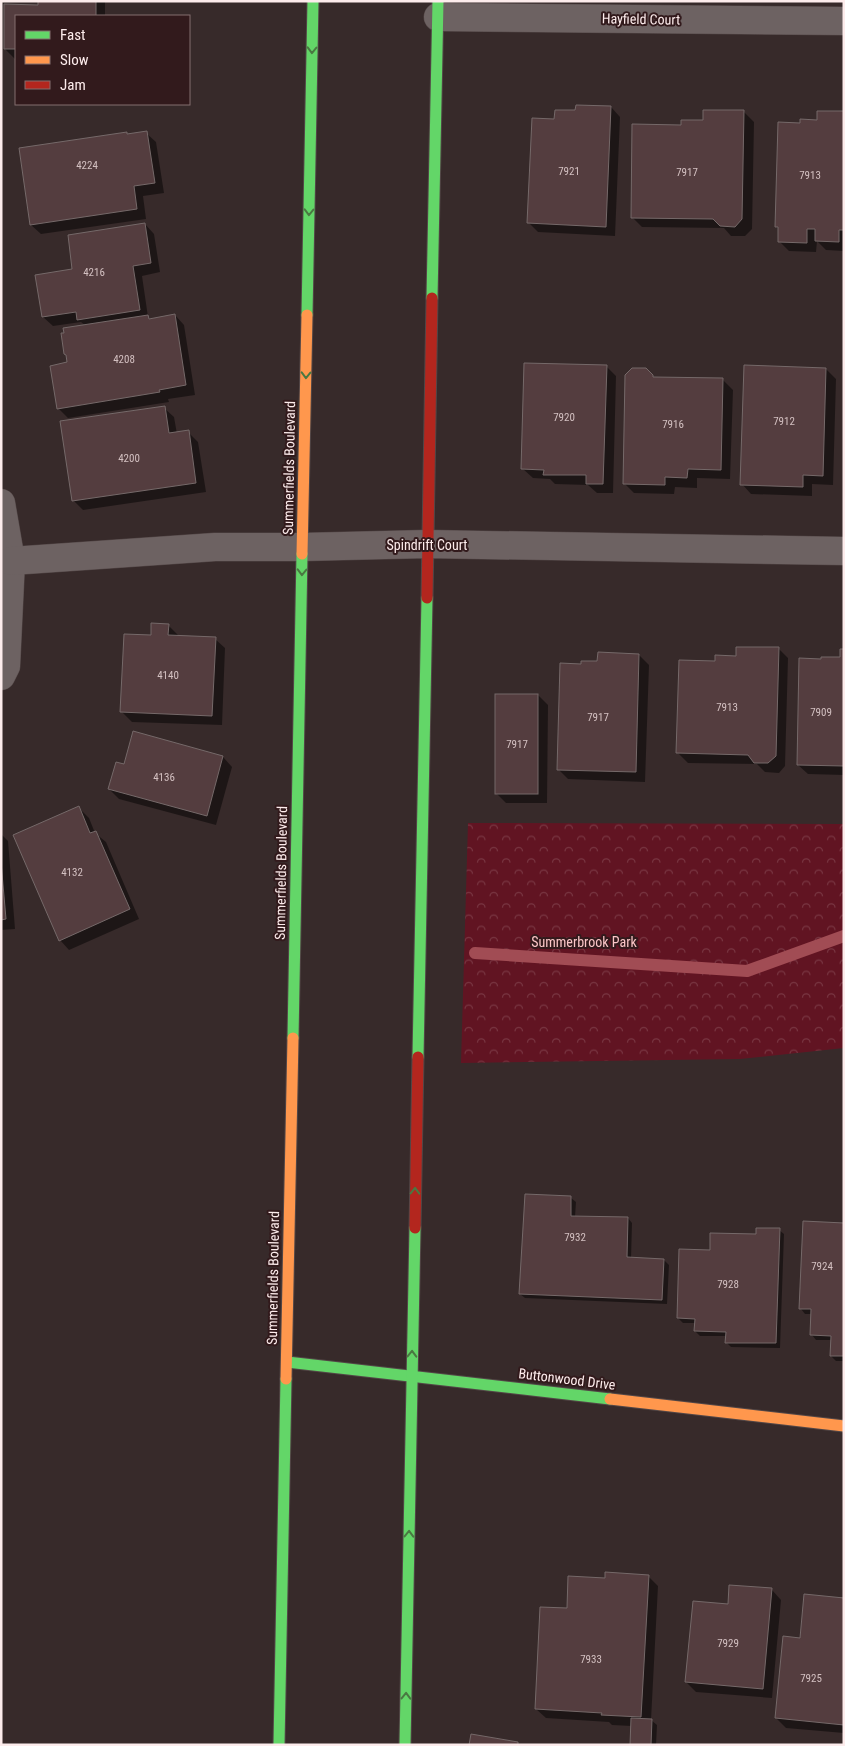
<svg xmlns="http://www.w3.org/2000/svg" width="845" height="1746" font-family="'Roboto Condensed',sans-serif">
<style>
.park{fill:url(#park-crowns)}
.shadow{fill:#0007}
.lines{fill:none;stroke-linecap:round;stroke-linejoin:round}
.stream{stroke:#a14c54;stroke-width:12}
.building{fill:#543d3f;stroke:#756969}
.street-casing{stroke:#534747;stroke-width:29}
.fast-casing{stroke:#534747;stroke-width:13}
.slow-casing{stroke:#534747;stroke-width:13}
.jam-casing{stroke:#534747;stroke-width:13}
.street{stroke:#6d6262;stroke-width:28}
.fast{stroke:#63d668;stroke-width:11}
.slow{stroke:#ff974d;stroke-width:11}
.jam{stroke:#b3261e;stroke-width:11}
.oneway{stroke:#4a7842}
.labels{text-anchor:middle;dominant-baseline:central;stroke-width:4;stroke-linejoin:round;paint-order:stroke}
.number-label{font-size:11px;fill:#d3c0c1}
.street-label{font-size:14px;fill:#fdecec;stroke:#321a1c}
.park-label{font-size:14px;fill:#fbc6c7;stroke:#321a1c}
</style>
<defs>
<pattern id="park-crowns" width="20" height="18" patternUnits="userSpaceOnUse" patternTransform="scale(1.25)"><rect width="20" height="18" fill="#611422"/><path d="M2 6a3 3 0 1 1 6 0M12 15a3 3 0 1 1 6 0" fill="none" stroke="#793642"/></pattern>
</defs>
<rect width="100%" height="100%" fill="#372a2a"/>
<polygon class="park" points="468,823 844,824 844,1048 740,1059 461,1063"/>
<g class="shadow">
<polygon points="39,1 105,1 105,16 16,16 15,59 5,49 6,6 39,6"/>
<polygon points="611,107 620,117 615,236 538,232 528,222 556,120 577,112"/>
<polygon points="744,112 754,122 752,229 745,236 731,236 724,228 642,227 632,217 683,127"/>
<polygon points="844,113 844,251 826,250 817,241 816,252 789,251 779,241 780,230 776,227 801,124 818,121"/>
<polygon points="127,133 129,135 146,133 156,142 164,193 143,196 146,219 41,234 31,225"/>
<polygon points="145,224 154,234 160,272 142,276 148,317 151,319 175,315 184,325 195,395 168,399 169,402 68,418 58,408 69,364 86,326 81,322 53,326 43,317 74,270"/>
<polygon points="606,366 616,376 613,493 597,493 588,485 555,484 550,479 533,478 523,469"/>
<polygon points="645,369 655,379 723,380 733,390 730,479 697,478 697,488 675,487 674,494 634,493 624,483"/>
<polygon points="826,369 836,379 833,485 812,484 812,496 751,494 742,484"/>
<polygon points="164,408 174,417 177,434 188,432 198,442 206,492 83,510 73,500"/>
<polygon points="168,625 178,635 178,637 215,639 225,648 222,725 132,722 122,712 152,636"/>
<polygon points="778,648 788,658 785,766 779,773 765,772 757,764 688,763 678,753 716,663"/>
<polygon points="844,650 844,775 808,774 798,765 822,660 841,658"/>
<polygon points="639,655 649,665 645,782 568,779 558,769 582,665"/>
<polygon points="538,695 548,705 547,803 506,803 496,793"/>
<polygon points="223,757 232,767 216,825 119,799 109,789 125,766"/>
<polygon points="79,808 89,818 95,833 106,842 139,919 69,950 60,940"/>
<polygon points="1,834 8,841 15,929 1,930"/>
<polygon points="571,1198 576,1202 575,1217 628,1218 632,1223 631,1259 664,1260 669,1265 667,1304 525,1298 520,1294"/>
<polygon points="844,1224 844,1361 836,1361 831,1356 832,1340 816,1340 812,1335 812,1314 805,1314 801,1309"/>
<polygon points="779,1230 784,1234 780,1348 731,1347 727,1343 727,1336 700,1336 695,1331 696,1323 683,1323 678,1318 711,1251"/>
<polygon points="648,1576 658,1586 651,1720 657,1725 656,1745 632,1745 632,1726 612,1725 609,1722 546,1718 536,1709 568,1609 606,1579"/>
<polygon points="772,1590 781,1600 772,1698 696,1692 686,1682"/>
<polygon points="844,1599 844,1733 786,1728 776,1718 801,1640"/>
</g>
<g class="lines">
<polyline class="stream" points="475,953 747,971 844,936"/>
</g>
<g class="building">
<polygon points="38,1 96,1 96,16 16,16 16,49 4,49 4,4 38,5"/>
<polygon points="576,105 611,106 606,227 527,223 532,118 554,119 555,110 575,110"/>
<polygon points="703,110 744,110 742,219 735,227 720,226 713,219 631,218 632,124 681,125 681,120 703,120"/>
<polygon points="817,111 844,111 844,230 839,230 839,242 815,241 815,229 807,229 807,243 778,242 778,227 775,227 778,122 800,123 800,119 817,120"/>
<polygon points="147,131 155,183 134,186 137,209 30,225 19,148 127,132 127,134"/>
<polygon points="145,223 151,263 133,266 140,310 77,320 76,312 42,317 35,275 72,269 68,235"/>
<polygon points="175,314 186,385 159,390 160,392 57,409 50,366 67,362 66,355 64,354 61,333 64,333 63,328 148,315 149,319"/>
<polygon points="524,363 607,365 603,484 586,484 586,475 543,475 544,470 521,469"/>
<polygon points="744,365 826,368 823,476 803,475 803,487 740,485"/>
<polygon points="632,368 646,368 653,375 653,377 723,378 721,470 688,469 687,478 665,477 665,485 623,484 625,375"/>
<polygon points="165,406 169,433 189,430 196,483 72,501 60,421"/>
<polygon points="151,623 169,624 168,635 216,637 212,716 120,712 124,634 151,635"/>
<polygon points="736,647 779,647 776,756 768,763 754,763 748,755 676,753 679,660 715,661 715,655 736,656"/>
<polygon points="840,649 844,649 844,766 797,765 799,658 821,659 821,657 840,657"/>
<polygon points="598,652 639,654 636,772 557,770 560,663 581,664 581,661 597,661"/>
<rect x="495" y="694" width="43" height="100"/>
<polygon points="133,731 223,756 207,816 108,789 116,762 124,764"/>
<polygon points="79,806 90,833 96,831 130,909 59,941 13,835"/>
<polygon points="1,862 6,919 1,920"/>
<polygon points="525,1194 571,1196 571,1216 628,1217 627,1257 664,1259 662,1300 519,1294"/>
<polygon points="803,1221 844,1223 844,1356 830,1356 831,1336 810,1335 811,1309 799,1309"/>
<polygon points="756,1228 780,1228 776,1343 725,1343 726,1332 694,1331 695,1319 677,1318 679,1249 710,1250 710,1233 756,1234"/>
<polygon points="605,1572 649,1575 641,1717 601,1715 602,1713 535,1709 540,1607 567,1608 568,1576 605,1578"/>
<polygon points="729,1585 772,1588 763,1689 685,1682 693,1601 728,1604"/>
<polygon points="804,1594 844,1598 844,1725 775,1718 783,1636 800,1638"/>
<polygon points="631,1718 652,1719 651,1745 630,1745"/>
<polygon points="471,1734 518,1742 518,1745 469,1745"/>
</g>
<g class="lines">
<defs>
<g id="street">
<polyline points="438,17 844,21"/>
<polyline points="1,503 11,561 6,666 1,676"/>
<polyline points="11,561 215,547 302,547 427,544 844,551"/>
</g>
<g id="fast">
<polyline points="432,298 438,1"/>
<polyline points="307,315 313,1"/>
<polyline points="293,1038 302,554"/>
<polyline points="418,1057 427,598"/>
<polyline points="287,1362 610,1399"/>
<polyline points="279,1745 286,1379"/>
<polyline points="405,1745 415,1228"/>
</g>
<g id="slow">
<polyline points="302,554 307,315"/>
<polyline points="286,1379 293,1038"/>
<polyline points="610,1399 844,1426"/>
</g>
<g id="jam">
<polyline points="427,598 432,298"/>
<polyline points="415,1228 418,1057"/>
</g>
</defs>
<use href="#street" class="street-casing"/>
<use href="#fast" class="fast-casing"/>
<use href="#slow" class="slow-casing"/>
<use href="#jam" class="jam-casing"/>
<use href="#street" class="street"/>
<use href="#fast" class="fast"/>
<use href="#slow" class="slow"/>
<use href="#jam" class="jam"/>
</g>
<defs><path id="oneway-chevron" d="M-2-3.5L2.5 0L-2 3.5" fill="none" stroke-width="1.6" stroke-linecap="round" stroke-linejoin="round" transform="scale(1.25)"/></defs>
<g class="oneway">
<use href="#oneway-chevron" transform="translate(312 50) rotate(91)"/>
<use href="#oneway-chevron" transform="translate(309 212) rotate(91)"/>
<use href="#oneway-chevron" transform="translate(306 375) rotate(91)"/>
<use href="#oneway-chevron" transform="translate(302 572) rotate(91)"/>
<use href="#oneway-chevron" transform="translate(415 1191) rotate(-89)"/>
<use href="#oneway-chevron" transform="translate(412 1354) rotate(-89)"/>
<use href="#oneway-chevron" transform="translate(409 1534) rotate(-89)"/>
<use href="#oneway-chevron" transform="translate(406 1696) rotate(-89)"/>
</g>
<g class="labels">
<g class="number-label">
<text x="87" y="165">4224</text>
<text x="569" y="171">7921</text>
<text x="687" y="172">7917</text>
<text x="810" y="175">7913</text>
<text x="94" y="272">4216</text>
<text x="124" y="359">4208</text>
<text x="564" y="417">7920</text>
<text x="784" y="421">7912</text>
<text x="673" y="424">7916</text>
<text x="129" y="458">4200</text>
<text x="168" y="675">4140</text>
<text x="727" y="707">7913</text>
<text x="821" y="712">7909</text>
<text x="598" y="717">7917</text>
<text x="517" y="744">7917</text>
<text x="164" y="777">4136</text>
<text x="72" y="872">4132</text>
<text x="575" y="1237">7932</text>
<text x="822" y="1266">7924</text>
<text x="728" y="1284">7928</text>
<text x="728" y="1643">7929</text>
<text x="591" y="1659">7933</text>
<text x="811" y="1678">7925</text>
</g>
<g class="street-label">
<text transform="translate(641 19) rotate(1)">Hayfield Court</text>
<text transform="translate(289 468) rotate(-89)">Summerfields Boulevard</text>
<text x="427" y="545">Spindrift Court</text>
<text transform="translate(281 873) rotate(-89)">Summerfields Boulevard</text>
<text transform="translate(273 1278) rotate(-89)">Summerfields Boulevard</text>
<text transform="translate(567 1379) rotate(7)">Buttonwood Drive</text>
</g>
<g class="park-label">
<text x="584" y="942">Summerbrook Park</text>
</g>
</g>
<rect width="845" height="1746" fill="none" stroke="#fdecec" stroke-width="5"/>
<rect x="15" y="15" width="175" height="90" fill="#321a1c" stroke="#836e6f"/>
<rect x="25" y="31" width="25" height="8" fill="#63d668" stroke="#836e6f"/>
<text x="60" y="40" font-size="15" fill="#fdecec">Fast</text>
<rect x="25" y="56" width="25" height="8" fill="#ff974d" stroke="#836e6f"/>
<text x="60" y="65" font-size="15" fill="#fdecec">Slow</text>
<rect x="25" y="81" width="25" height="8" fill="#b3261e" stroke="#836e6f"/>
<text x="60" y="90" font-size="15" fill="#fdecec">Jam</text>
</svg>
